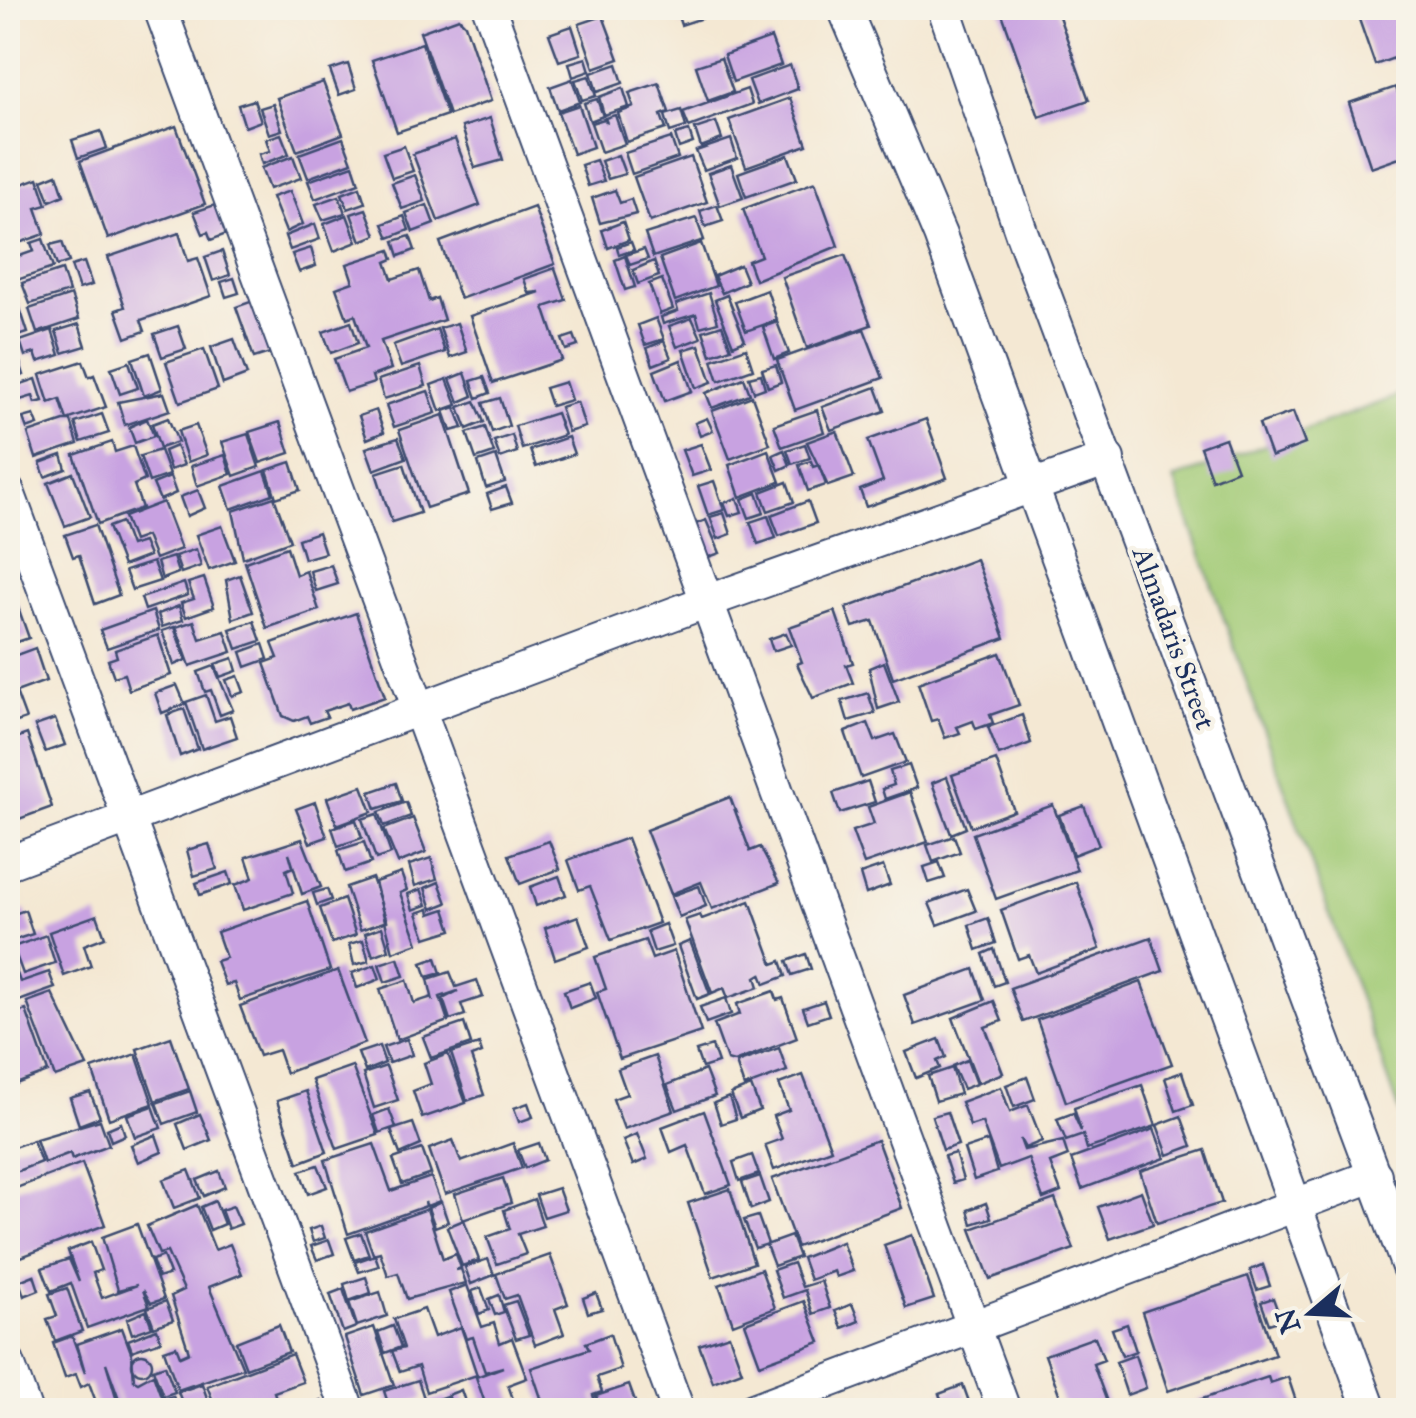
<svg xmlns="http://www.w3.org/2000/svg" width="1416" height="1418" font-family="'IM FELL Great Primer',serif">
<style>
.green{fill:#a2ca76;stroke:#5e7c6a;stroke-width:2.5}
.building{fill:#c8a2e1}
.lines{fill:none;stroke-linecap:round;stroke-linejoin:round}
.street-casing{stroke:#3c4b70;stroke-width:36}
.street{stroke:#fff;stroke-width:32}
.labels{text-anchor:middle;dominant-baseline:central;stroke-width:9;stroke-linejoin:round;paint-order:stroke}
.street-label{font-size:28px;fill:#1b2f5e;stroke:#f7f3e8}
</style>
<rect width="100%" height="100%" fill="#f7f3e8"/>
<filter id="ink" filterUnits="userSpaceOnUse"><feTurbulence type="fractalNoise" baseFrequency=".01" numOctaves="2"/><feDisplacementMap in="SourceGraphic" scale="20" xChannelSelector="R" yChannelSelector="G"/><feConvolveMatrix kernelMatrix="1 2 1 2 8 2 1 2 1" color-interpolation-filters="sRGB"/></filter>
<filter id="wash" filterUnits="userSpaceOnUse"><feTurbulence type="fractalNoise" baseFrequency=".0048" numOctaves="4" result="noise"/><feDisplacementMap in="SourceGraphic" scale="40" xChannelSelector="R" yChannelSelector="G"/><feGaussianBlur stdDeviation="2.25" result="paint"/><feColorMatrix in="noise" values="0 0 0 0 0 0 0 0 0 0 0 0 0 0 0 0 0 1.4 0 .05"/><feComposite in="paint" operator="in"/></filter>
<g filter="url(#wash)">
<rect width="100%" height="100%" fill="#f4e8d3"/>
<polygon class="green" points="1408,392 1408,1134 1174,479"/>
<g id="blocks">
<g class="building">
<polygon points="572,8 602,8 576,17"/>
<polygon points="675,8 733,8 681,25"/>
<polygon points="1000,8 1056,8 1089,100 1039,117"/>
<polygon points="1355,8 1408,8 1408,53 1375,65"/>
<polygon points="603,16 619,59 594,68 579,24"/>
<polygon points="459,18 465,24 491,101 449,115 420,32"/>
<polygon points="572,26 581,54 559,61 549,34"/>
<polygon points="771,38 781,65 733,82 724,55"/>
<polygon points="422,43 447,115 397,132 372,60"/>
<polygon points="586,58 590,71 573,77 569,63"/>
<polygon points="721,58 733,92 708,101 696,66"/>
<polygon points="348,64 356,89 339,95 330,70"/>
<polygon points="617,64 623,83 597,92 591,73"/>
<polygon points="790,65 798,89 758,104 749,80"/>
<polygon points="589,76 596,96 582,100 575,80"/>
<polygon points="572,79 580,102 558,110 550,87"/>
<polygon points="323,82 343,134 297,151 277,98"/>
<polygon points="659,83 669,112 661,115 666,129 627,142 618,113 634,107 629,93"/>
<polygon points="1396,87 1408,124 1408,155 1371,168 1349,103"/>
<polygon points="623,88 629,107 604,115 599,97"/>
<polygon points="747,89 752,104 689,127 683,112"/>
<polygon points="790,98 807,145 746,167 729,120"/>
<polygon points="597,99 603,116 590,121 584,103"/>
<polygon points="254,100 261,121 245,127 238,105"/>
<polygon points="273,104 282,130 269,134 260,108"/>
<polygon points="579,105 593,147 573,154 558,112"/>
<polygon points="681,110 686,127 670,132 665,115"/>
<polygon points="615,115 625,144 601,152 591,123 604,119 607,123 605,118"/>
<polygon points="490,118 503,160 475,168 462,127"/>
<polygon points="716,122 722,139 701,147 695,129"/>
<polygon points="176,126 205,204 108,239 80,161"/>
<polygon points="101,131 107,148 78,158 72,140"/>
<polygon points="689,131 693,143 679,148 675,135"/>
<polygon points="281,134 289,154 262,164 259,154 270,151 266,139"/>
<polygon points="343,138 352,162 308,178 299,154"/>
<polygon points="671,138 678,158 632,174 625,153"/>
<polygon points="455,139 480,205 438,221 413,154"/>
<polygon points="731,139 737,158 704,170 696,151"/>
<polygon points="404,146 413,171 392,178 383,153"/>
<polygon points="618,155 625,174 608,179 601,161"/>
<polygon points="788,155 797,179 746,197 738,173"/>
<polygon points="293,156 301,178 269,189 261,168"/>
<polygon points="691,157 707,202 650,222 634,177"/>
<polygon points="596,160 604,181 588,186 581,165"/>
<polygon points="353,165 359,183 315,199 308,181"/>
<polygon points="731,165 743,198 720,206 708,173"/>
<polygon points="57,174 64,195 50,201 42,180"/>
<polygon points="415,175 425,201 402,209 392,183"/>
<polygon points="38,178 47,205 36,208 45,234 19,243 11,220 8,221 8,189"/>
<polygon points="815,182 838,246 755,280 748,261 761,256 743,209"/>
<polygon points="360,187 365,203 348,209 342,194"/>
<polygon points="615,190 620,203 631,199 636,214 600,223 592,198"/>
<polygon points="290,191 303,224 286,232 272,197"/>
<polygon points="339,196 345,213 323,220 316,204"/>
<polygon points="218,204 229,233 211,240 208,232 203,234 194,212"/>
<polygon points="427,205 434,224 413,232 406,213"/>
<polygon points="717,205 723,221 705,227 700,211"/>
<polygon points="534,207 555,264 460,299 440,242"/>
<polygon points="366,209 376,235 361,241 351,214"/>
<polygon points="347,215 357,242 334,251 324,224"/>
<polygon points="404,216 409,230 389,238 383,224"/>
<polygon points="696,218 704,240 653,257 645,234"/>
<polygon points="8,221 19,252 8,256"/>
<polygon points="623,222 629,240 608,248 602,230"/>
<polygon points="315,224 320,239 290,250 285,236"/>
<polygon points="179,233 188,261 198,258 211,296 141,320 145,331 126,338 116,310 125,307 108,257"/>
<polygon points="410,236 415,250 399,256 394,241"/>
<polygon points="43,239 53,268 14,281 8,260 34,251 31,243"/>
<polygon points="62,242 69,262 57,266 50,245"/>
<polygon points="631,242 634,250 619,255 617,247"/>
<polygon points="701,243 716,286 675,301 660,258"/>
<polygon points="311,248 316,266 299,272 292,254"/>
<polygon points="644,249 648,259 630,265 626,255"/>
<polygon points="390,250 393,259 386,262 392,279 419,270 429,301 437,298 444,320 381,341 391,369 372,376 374,383 346,392 334,359 366,348 355,315 347,318 336,288 353,282 347,264"/>
<polygon points="222,251 230,275 213,281 205,257"/>
<polygon points="845,255 871,325 807,348 782,277"/>
<polygon points="625,256 635,287 625,290 615,260"/>
<polygon points="654,261 659,276 638,284 633,270"/>
<polygon points="84,262 92,285 79,289 71,266"/>
<polygon points="740,265 747,282 722,293 714,276"/>
<polygon points="555,268 566,300 544,307 562,360 493,383 470,316 540,292 529,293 524,279"/>
<polygon points="62,270 69,292 30,304 22,283"/>
<polygon points="234,278 239,293 226,297 221,282"/>
<polygon points="662,279 673,309 660,314 649,284"/>
<polygon points="13,287 28,333 8,339 14,356 8,358 8,289"/>
<polygon points="767,290 777,320 746,331 735,302"/>
<polygon points="709,293 718,322 700,327 696,314 663,324 661,317 678,311 676,304"/>
<polygon points="71,295 79,319 37,333 29,309"/>
<polygon points="727,295 745,340 733,345 715,300"/>
<polygon points="253,301 270,353 254,358 236,307"/>
<polygon points="656,318 664,339 645,345 638,325"/>
<polygon points="692,318 701,338 677,347 669,326"/>
<polygon points="351,322 358,343 331,353 323,332"/>
<polygon points="777,322 789,353 774,359 763,327"/>
<polygon points="457,323 467,352 450,358 440,328"/>
<polygon points="79,324 86,346 63,353 56,331"/>
<polygon points="722,325 731,348 711,355 703,331"/>
<polygon points="178,326 186,349 162,357 154,334"/>
<polygon points="437,329 445,352 401,367 393,345"/>
<polygon points="864,329 883,378 795,410 777,360"/>
<polygon points="52,330 60,355 38,362 35,353 25,356 20,341"/>
<polygon points="574,335 578,346 566,350 562,339"/>
<polygon points="234,339 247,375 223,384 211,347"/>
<polygon points="664,341 671,358 653,365 647,348"/>
<polygon points="699,345 712,382 696,388 683,350"/>
<polygon points="746,348 753,369 719,381 712,360"/>
<polygon points="204,349 218,389 180,402 166,362"/>
<polygon points="150,353 162,389 144,396 132,359"/>
<polygon points="18,356 24,375 8,381 8,360"/>
<polygon points="681,360 692,391 665,401 654,371"/>
<polygon points="83,361 89,377 94,375 106,407 67,420 60,399 49,403 40,375"/>
<polygon points="129,362 138,388 120,394 111,368"/>
<polygon points="776,365 781,382 768,387 762,369"/>
<polygon points="420,366 426,386 384,399 378,380"/>
<polygon points="465,373 473,396 459,402 450,379"/>
<polygon points="761,374 765,388 754,392 749,377"/>
<polygon points="484,377 490,393 477,398 471,381"/>
<polygon points="744,378 750,394 712,408 706,393"/>
<polygon points="36,379 43,401 35,403 33,396 17,401 12,387"/>
<polygon points="447,379 457,405 440,411 431,385"/>
<polygon points="565,382 571,400 551,406 545,388"/>
<polygon points="876,387 885,411 831,430 822,407"/>
<polygon points="428,391 436,413 394,427 386,405"/>
<polygon points="164,393 170,410 125,425 118,402"/>
<polygon points="752,396 770,444 730,459 712,411"/>
<polygon points="500,398 509,426 492,432 483,403"/>
<polygon points="475,401 484,422 467,429 459,407"/>
<polygon points="577,402 585,427 568,432 560,407"/>
<polygon points="455,407 463,428 451,431 444,411"/>
<polygon points="376,410 384,432 367,439 359,416"/>
<polygon points="817,410 824,432 782,447 774,425"/>
<polygon points="1293,412 1305,444 1271,457 1259,424"/>
<polygon points="556,413 564,435 522,449 515,426"/>
<polygon points="102,414 109,433 81,442 75,423"/>
<polygon points="34,415 38,425 27,429 23,418"/>
<polygon points="443,415 469,494 426,508 399,430"/>
<polygon points="168,418 178,442 160,448 152,424"/>
<polygon points="707,418 713,431 700,436 695,423"/>
<polygon points="147,419 154,436 135,443 129,427"/>
<polygon points="926,419 947,478 866,507 860,490 883,481 868,440"/>
<polygon points="64,421 71,421 78,444 36,458 28,433"/>
<polygon points="280,422 290,453 260,463 249,432"/>
<polygon points="196,425 207,455 188,462 178,431"/>
<polygon points="485,427 494,453 476,459 467,433"/>
<polygon points="837,431 854,477 828,486 807,442"/>
<polygon points="248,434 259,467 234,476 222,442"/>
<polygon points="512,435 517,452 500,458 494,441"/>
<polygon points="568,437 574,454 536,467 530,450"/>
<polygon points="398,438 406,458 374,470 366,448"/>
<polygon points="1225,438 1237,470 1212,480 1200,447"/>
<polygon points="112,442 115,452 133,446 145,480 134,485 142,508 98,524 74,455"/>
<polygon points="701,444 711,470 692,476 682,450"/>
<polygon points="805,444 810,458 792,464 787,450"/>
<polygon points="176,446 184,465 170,470 164,451"/>
<polygon points="160,450 169,475 149,482 140,456"/>
<polygon points="768,450 780,482 740,497 729,465"/>
<polygon points="784,450 790,465 779,470 773,455"/>
<polygon points="62,455 66,469 45,477 40,463"/>
<polygon points="225,455 231,474 197,486 191,466"/>
<polygon points="496,456 505,482 486,488 478,462"/>
<polygon points="811,461 813,467 819,465 826,485 808,491 799,465"/>
<polygon points="291,462 300,490 276,498 267,470"/>
<polygon points="404,464 420,513 392,522 376,473"/>
<polygon points="265,471 273,494 231,509 223,486"/>
<polygon points="73,473 90,517 65,526 48,483"/>
<polygon points="170,477 176,493 160,500 153,484"/>
<polygon points="714,481 724,510 708,515 698,486"/>
<polygon points="787,482 794,502 768,511 761,492"/>
<polygon points="506,487 512,503 492,509 487,494"/>
<polygon points="198,490 205,508 187,516 180,497"/>
<polygon points="757,493 764,513 749,518 742,499"/>
<polygon points="274,497 290,541 243,558 233,511"/>
<polygon points="737,498 742,512 729,516 724,503"/>
<polygon points="808,501 816,523 779,536 771,515"/>
<polygon points="163,502 181,549 155,559 146,536 133,541 124,517"/>
<polygon points="724,513 731,534 718,539 710,517"/>
<polygon points="768,516 776,538 758,544 750,522"/>
<polygon points="706,520 720,553 706,558 693,525"/>
<polygon points="121,522 130,546 143,542 149,556 123,566 108,527"/>
<polygon points="95,525 119,595 95,604 79,555 73,557 65,535"/>
<polygon points="222,526 235,561 209,570 196,535"/>
<polygon points="318,532 325,553 304,559 298,539"/>
<polygon points="287,547 296,575 306,571 319,610 267,628 245,562"/>
<polygon points="196,549 201,566 181,573 175,556"/>
<polygon points="173,557 178,573 162,579 157,562"/>
<polygon points="976,559 1005,638 893,679 873,621 853,627 846,608"/>
<polygon points="153,562 160,581 132,590 125,571"/>
<polygon points="331,565 338,584 316,591 310,571"/>
<polygon points="240,575 253,612 233,619 226,580"/>
<polygon points="204,578 214,607 186,617 181,603 194,599 188,583"/>
<polygon points="8,579 29,638 8,645"/>
<polygon points="184,583 188,595 145,610 141,598"/>
<polygon points="179,606 183,620 162,627 158,614"/>
<polygon points="153,611 159,630 107,648 100,630"/>
<polygon points="835,611 853,663 846,665 853,683 813,698 797,664 802,662 789,627"/>
<polygon points="356,613 385,697 350,709 348,703 324,711 327,717 310,723 307,716 294,721 283,716 264,663 278,658 272,643"/>
<polygon points="194,621 200,639 225,631 232,652 190,666 176,627"/>
<polygon points="254,621 261,641 237,649 230,629"/>
<polygon points="174,627 186,660 174,665 162,631"/>
<polygon points="786,633 791,645 773,651 769,639"/>
<polygon points="158,635 171,675 129,690 124,674 114,677 108,660 117,657 115,650"/>
<polygon points="263,644 268,659 246,667 241,652"/>
<polygon points="35,648 46,681 16,692 26,719 8,725 8,658"/>
<polygon points="1000,653 1019,705 990,715 993,723 976,729 973,721 957,727 960,733 945,738 938,719 931,721 918,683"/>
<polygon points="233,658 237,671 220,677 215,664"/>
<polygon points="884,662 899,702 878,709 869,668"/>
<polygon points="214,666 233,710 220,715 211,690 205,692 198,672"/>
<polygon points="238,676 244,692 232,696 226,680"/>
<polygon points="177,685 185,704 162,713 155,693"/>
<polygon points="868,693 875,713 848,721 842,701"/>
<polygon points="206,695 215,721 230,716 237,737 202,749 186,702"/>
<polygon points="184,709 198,749 180,756 167,715"/>
<polygon points="1022,715 1031,743 999,755 988,727"/>
<polygon points="55,719 65,745 45,752 35,726"/>
<polygon points="868,723 875,741 895,734 906,762 861,778 845,732"/>
<polygon points="27,734 52,807 8,823 8,741"/>
<polygon points="996,760 1014,811 971,827 952,775"/>
<polygon points="909,765 917,788 885,799 882,789 894,785 890,771"/>
<polygon points="947,777 966,828 951,834 932,783"/>
<polygon points="868,781 875,802 840,813 833,793"/>
<polygon points="396,783 402,801 376,809 370,792"/>
<polygon points="362,786 372,812 337,825 327,798"/>
<polygon points="910,792 928,842 864,864 852,831 874,824 868,807"/>
<polygon points="730,797 750,851 760,847 779,883 712,909 701,882 671,894 646,830"/>
<polygon points="315,802 327,837 310,843 296,809"/>
<polygon points="406,802 411,816 384,826 379,812"/>
<polygon points="1053,805 1077,870 996,899 973,834"/>
<polygon points="1084,806 1099,845 1073,855 1059,815"/>
<polygon points="377,814 391,854 376,859 362,819"/>
<polygon points="413,818 426,852 398,863 384,829"/>
<polygon points="356,820 362,838 338,846 332,828"/>
<polygon points="954,836 960,852 933,862 927,845"/>
<polygon points="627,838 659,923 611,940 590,886 579,890 568,860"/>
<polygon points="302,839 321,887 302,894 289,853 293,867 286,870 293,893 243,910 235,885 253,878 246,857"/>
<polygon points="549,841 560,869 520,884 509,855"/>
<polygon points="364,842 371,863 345,872 338,850"/>
<polygon points="209,844 217,869 194,876 187,850"/>
<polygon points="431,858 437,879 415,886 409,865"/>
<polygon points="939,862 945,878 929,883 924,867"/>
<polygon points="883,866 890,885 866,894 860,874"/>
<polygon points="228,872 232,884 200,895 196,883"/>
<polygon points="401,873 407,890 400,893 418,943 393,952 375,882"/>
<polygon points="559,876 566,895 536,906 530,887"/>
<polygon points="372,878 387,921 360,930 346,887"/>
<polygon points="439,882 447,903 432,909 425,888"/>
<polygon points="1076,882 1100,949 1036,973 1029,955 1018,959 1001,910"/>
<polygon points="699,886 706,906 679,917 671,896"/>
<polygon points="327,889 331,900 317,905 313,893"/>
<polygon points="421,889 427,905 413,910 408,894"/>
<polygon points="967,889 976,911 938,925 929,903"/>
<polygon points="344,899 356,935 332,943 320,908"/>
<polygon points="307,901 330,970 240,1000 234,983 225,985 216,961 226,958 217,932"/>
<polygon points="750,901 773,964 781,961 786,976 765,984 761,974 756,977 759,987 728,998 724,988 712,993 685,920 700,915 702,919"/>
<polygon points="429,909 430,914 445,909 452,930 426,938 417,913"/>
<polygon points="25,910 33,934 11,941 8,916"/>
<polygon points="97,915 105,937 84,945 91,966 64,976 49,932"/>
<polygon points="578,916 589,947 555,959 545,928"/>
<polygon points="988,918 996,943 977,950 969,925"/>
<polygon points="665,924 673,946 654,952 647,931"/>
<polygon points="382,927 389,950 373,956 365,933"/>
<polygon points="46,935 55,963 23,974 13,947"/>
<polygon points="1151,937 1163,971 1023,1022 1010,988"/>
<polygon points="363,940 369,961 354,965 349,944"/>
<polygon points="645,940 652,959 674,951 701,1032 620,1059 597,992 606,989 595,957"/>
<polygon points="690,941 710,994 697,999 678,946"/>
<polygon points="8,948 20,982 49,972 55,988 8,1005"/>
<polygon points="994,949 1005,982 994,986 983,954"/>
<polygon points="806,954 811,969 792,975 787,961"/>
<polygon points="398,958 404,976 385,982 379,964"/>
<polygon points="436,958 441,973 427,977 422,963"/>
<polygon points="375,965 380,979 357,988 352,973"/>
<polygon points="974,969 985,1000 915,1025 904,995"/>
<polygon points="338,970 365,1043 286,1073 278,1050 259,1056 240,1006"/>
<polygon points="450,972 456,987 477,980 483,997 461,1004 465,1015 450,1020 443,999 458,991 440,997 448,1021 397,1040 380,989 407,980 414,1003 432,997 433,1001 428,979"/>
<polygon points="590,982 596,998 570,1008 564,991"/>
<polygon points="1141,982 1172,1064 1066,1102 1037,1020"/>
<polygon points="774,991 777,1000 783,998 797,1038 734,1062 727,1060 714,1024 740,1014 737,1004"/>
<polygon points="52,993 87,1066 55,1077 27,1002"/>
<polygon points="726,998 731,1014 706,1023 700,1007"/>
<polygon points="824,1001 829,1015 808,1022 803,1008"/>
<polygon points="994,1001 1002,1021 985,1027 1003,1073 978,1083 953,1018"/>
<polygon points="26,1010 48,1072 8,1087 8,1016"/>
<polygon points="464,1023 471,1044 431,1058 423,1037"/>
<polygon points="171,1037 189,1089 155,1101 137,1049"/>
<polygon points="407,1039 412,1055 389,1063 383,1047"/>
<polygon points="939,1039 946,1057 937,1061 940,1068 916,1078 906,1052"/>
<polygon points="479,1044 482,1053 471,1057 484,1095 467,1101 451,1053"/>
<polygon points="379,1046 385,1063 365,1071 358,1053"/>
<polygon points="712,1046 718,1063 702,1068 696,1051"/>
<polygon points="779,1048 787,1071 744,1087 736,1063"/>
<polygon points="136,1054 153,1104 109,1119 92,1069"/>
<polygon points="448,1054 466,1103 422,1118 413,1091 431,1084 424,1063"/>
<polygon points="655,1056 674,1111 624,1129 613,1099 627,1094 618,1069"/>
<polygon points="967,1060 976,1084 963,1089 953,1066"/>
<polygon points="352,1066 378,1135 337,1149 312,1080"/>
<polygon points="386,1066 398,1100 374,1108 363,1074"/>
<polygon points="952,1068 960,1094 936,1101 928,1076"/>
<polygon points="705,1070 715,1096 677,1110 667,1085"/>
<polygon points="1182,1072 1193,1105 1176,1111 1165,1078"/>
<polygon points="803,1075 831,1149 774,1170 765,1145 782,1139 773,1116 789,1110 779,1084"/>
<polygon points="1027,1077 1035,1099 1014,1107 1006,1085"/>
<polygon points="1142,1085 1156,1126 1087,1149 1083,1135 1066,1141 1057,1119 1073,1113 1081,1131 1074,1108"/>
<polygon points="751,1086 760,1110 740,1118 731,1094"/>
<polygon points="1001,1087 1010,1112 1028,1105 1042,1141 1025,1148 1020,1139 1024,1150 1063,1141 1068,1156 1050,1163 1061,1192 1043,1199 1028,1158 999,1169 982,1122 970,1126 961,1102"/>
<polygon points="190,1091 197,1112 164,1124 156,1103"/>
<polygon points="306,1091 327,1152 298,1163 277,1101"/>
<polygon points="90,1092 100,1117 79,1125 70,1098"/>
<polygon points="729,1097 736,1119 721,1124 714,1103"/>
<polygon points="528,1103 533,1117 519,1122 514,1108"/>
<polygon points="153,1106 161,1128 135,1137 127,1115"/>
<polygon points="389,1109 396,1127 379,1133 373,1115"/>
<polygon points="704,1111 731,1185 705,1194 687,1145 671,1152 662,1127"/>
<polygon points="947,1112 958,1145 943,1150 932,1116"/>
<polygon points="200,1114 211,1140 187,1150 177,1124"/>
<polygon points="1181,1116 1192,1146 1168,1155 1157,1125"/>
<polygon points="100,1120 109,1145 72,1159 70,1153 44,1163 36,1139"/>
<polygon points="121,1123 125,1135 111,1141 107,1129"/>
<polygon points="413,1123 421,1145 400,1154 391,1130"/>
<polygon points="1154,1129 1165,1158 1082,1189 1071,1159"/>
<polygon points="637,1134 647,1159 633,1165 623,1140"/>
<polygon points="156,1135 162,1152 138,1162 131,1145"/>
<polygon points="33,1140 41,1162 15,1172 8,1149"/>
<polygon points="453,1140 461,1162 513,1143 522,1168 445,1194 429,1149"/>
<polygon points="877,1140 902,1208 797,1247 772,1179"/>
<polygon points="988,1141 997,1172 974,1180 964,1149"/>
<polygon points="539,1143 545,1160 525,1168 518,1150"/>
<polygon points="374,1144 391,1191 431,1177 440,1201 427,1206 425,1202 426,1206 348,1234 325,1160"/>
<polygon points="422,1149 431,1174 402,1184 393,1159"/>
<polygon points="1205,1150 1222,1203 1157,1223 1140,1171"/>
<polygon points="955,1153 963,1180 953,1183 944,1156"/>
<polygon points="752,1155 759,1174 739,1181 733,1162"/>
<polygon points="82,1163 105,1225 8,1262 8,1191"/>
<polygon points="318,1165 327,1187 308,1194 300,1171"/>
<polygon points="189,1170 200,1198 174,1208 163,1180"/>
<polygon points="219,1171 225,1187 204,1196 197,1180"/>
<polygon points="760,1176 769,1202 751,1209 742,1182"/>
<polygon points="503,1178 511,1203 463,1220 455,1194"/>
<polygon points="558,1188 566,1210 544,1217 536,1195"/>
<polygon points="730,1189 754,1263 713,1277 688,1203"/>
<polygon points="1141,1191 1153,1224 1110,1239 1098,1207"/>
<polygon points="534,1199 543,1226 518,1234 526,1254 497,1264 487,1237 510,1229 504,1210"/>
<polygon points="1055,1199 1074,1249 990,1279 971,1229"/>
<polygon points="215,1201 224,1224 210,1230 201,1207"/>
<polygon points="441,1202 448,1222 435,1227 428,1208"/>
<polygon points="986,1203 991,1218 972,1224 968,1210"/>
<polygon points="197,1205 215,1250 230,1244 242,1274 209,1287 243,1368 178,1390 164,1350 176,1346 180,1356 189,1352 171,1296 184,1290 167,1252 159,1254 147,1226"/>
<polygon points="233,1206 241,1224 228,1229 221,1210"/>
<polygon points="427,1209 443,1259 456,1254 461,1268 456,1270 461,1269 466,1283 407,1299 398,1273 388,1276 380,1252 373,1254 365,1231"/>
<polygon points="758,1216 768,1244 755,1248 744,1220"/>
<polygon points="464,1220 479,1260 462,1266 447,1227"/>
<polygon points="137,1224 164,1299 151,1303 143,1290 149,1306 87,1328 71,1283 51,1291 42,1268 69,1259 79,1282 68,1251 91,1242 101,1270 93,1273 102,1298 137,1285 118,1290 102,1237"/>
<polygon points="321,1226 325,1238 313,1242 309,1230"/>
<polygon points="361,1233 369,1255 354,1260 346,1238"/>
<polygon points="912,1235 934,1299 906,1308 884,1245"/>
<polygon points="791,1236 799,1257 774,1266 766,1245"/>
<polygon points="329,1240 334,1254 317,1260 311,1246"/>
<polygon points="842,1242 853,1271 836,1277 834,1271 810,1280 802,1258"/>
<polygon points="375,1255 379,1266 359,1272 355,1262"/>
<polygon points="550,1255 568,1304 555,1309 564,1334 535,1345 517,1295 505,1299 496,1274"/>
<polygon points="163,1256 170,1274 158,1278 152,1260"/>
<polygon points="488,1259 494,1275 471,1284 465,1267"/>
<polygon points="793,1263 802,1287 821,1281 830,1308 813,1314 805,1290 783,1298 773,1270"/>
<polygon points="1263,1265 1270,1286 1257,1290 1250,1270"/>
<polygon points="761,1269 775,1308 733,1324 719,1285"/>
<polygon points="34,1275 39,1290 24,1296 19,1281"/>
<polygon points="1248,1276 1275,1355 1168,1391 1142,1312"/>
<polygon points="366,1277 371,1293 349,1301 344,1284"/>
<polygon points="467,1285 482,1327 494,1323 500,1343 512,1338 527,1378 508,1385 517,1410 475,1410 486,1406 476,1377 503,1367 485,1372 473,1337 466,1339 449,1292"/>
<polygon points="67,1288 82,1331 55,1341 47,1319 57,1316 49,1294"/>
<polygon points="481,1288 489,1310 479,1314 472,1291"/>
<polygon points="343,1289 356,1327 343,1332 330,1294"/>
<polygon points="380,1292 387,1316 357,1326 349,1302"/>
<polygon points="596,1293 602,1309 588,1313 583,1298"/>
<polygon points="499,1295 504,1312 495,1315 489,1299"/>
<polygon points="1273,1298 1281,1320 1269,1324 1261,1302"/>
<polygon points="166,1301 173,1320 154,1327 147,1308"/>
<polygon points="516,1301 529,1335 516,1339 503,1305"/>
<polygon points="804,1301 820,1342 760,1364 745,1323"/>
<polygon points="852,1304 859,1321 842,1328 835,1311"/>
<polygon points="424,1309 434,1337 461,1327 477,1375 426,1392 418,1366 400,1372 392,1351 404,1348 394,1319"/>
<polygon points="146,1311 152,1327 132,1334 127,1319"/>
<polygon points="1127,1324 1136,1351 1122,1356 1112,1329"/>
<polygon points="279,1325 289,1352 246,1368 236,1342"/>
<polygon points="393,1326 401,1347 385,1353 378,1332"/>
<polygon points="374,1327 394,1385 364,1395 345,1337"/>
<polygon points="122,1328 132,1355 134,1380 138,1382 153,1374 162,1399 173,1396 178,1410 123,1410 106,1363 120,1410 99,1410 89,1383 81,1387 76,1374 65,1378 53,1343 72,1336 85,1372 77,1344"/>
<polygon points="157,1329 161,1341 132,1351 128,1340"/>
<polygon points="610,1334 621,1369 597,1377 602,1392 593,1395 598,1410 545,1410 531,1368 589,1349 586,1343"/>
<polygon points="729,1335 742,1371 713,1382 699,1345"/>
<polygon points="1095,1337 1104,1360 1093,1364 1110,1410 1065,1410 1045,1355"/>
<circle cx="142" cy="1364" r="10"/>
<polygon points="292,1354 303,1382 274,1392 277,1401 258,1410 206,1410 215,1406 207,1386"/>
<polygon points="1135,1355 1146,1388 1127,1395 1116,1362"/>
<polygon points="165,1365 175,1392 163,1396 153,1369"/>
<polygon points="1268,1377 1270,1383 1288,1377 1299,1410 1199,1410 1196,1401"/>
<polygon points="418,1380 424,1398 390,1409 384,1391"/>
<polygon points="202,1384 210,1406 185,1410 178,1392"/>
<polygon points="629,1385 638,1410 601,1410 596,1396"/>
<polygon points="963,1385 972,1410 945,1410 939,1394"/>
<polygon points="461,1390 468,1410 454,1410 448,1395"/>
<polygon points="446,1396 451,1410 407,1410"/>
<polygon points="321,1400 325,1410 294,1410"/>
</g>
</g>
</g>
<g filter="url(#ink)">
<use href="#blocks" fill-opacity="0" stroke="#3c4b70" stroke-width="2.5"/>
<g class="lines">
<defs>
<g id="street">
<polyline points="160,8 678,1410"/>
<polyline points="489,8 1004,1410"/>
<polyline points="844,8 940,235 1370,1410"/>
<polyline points="944,8 1022,234 1408,1267"/>
<polyline points="8,492 348,1410"/>
<polyline points="8,863 705,602 1108,459"/>
<polyline points="8,1363 25,1410"/>
<polyline points="753,1410 1375,1175"/>
</g>
</defs>
<use href="#street" class="street-casing"/>
<use href="#street" class="street"/>
</g>
</g>
<g class="labels">
<g class="street-label">
<text transform="translate(1174 638) rotate(70)">Almadaris Street</text>
</g>
</g>
<rect width="1416" height="1418" fill="none" stroke="#f7f3e8" stroke-width="40"/>
<g transform="translate(1311 1313) rotate(251)" stroke="#f7f3e8" stroke-width="8" paint-order="stroke">
<path d="M0-8L18 38L0 25L-18 38Z" fill="#1b2f5e"/>
<text y="-15" font-size="28" font-weight="bold" text-anchor="middle" fill="#1b2f5e">N</text>
</g>
</svg>
